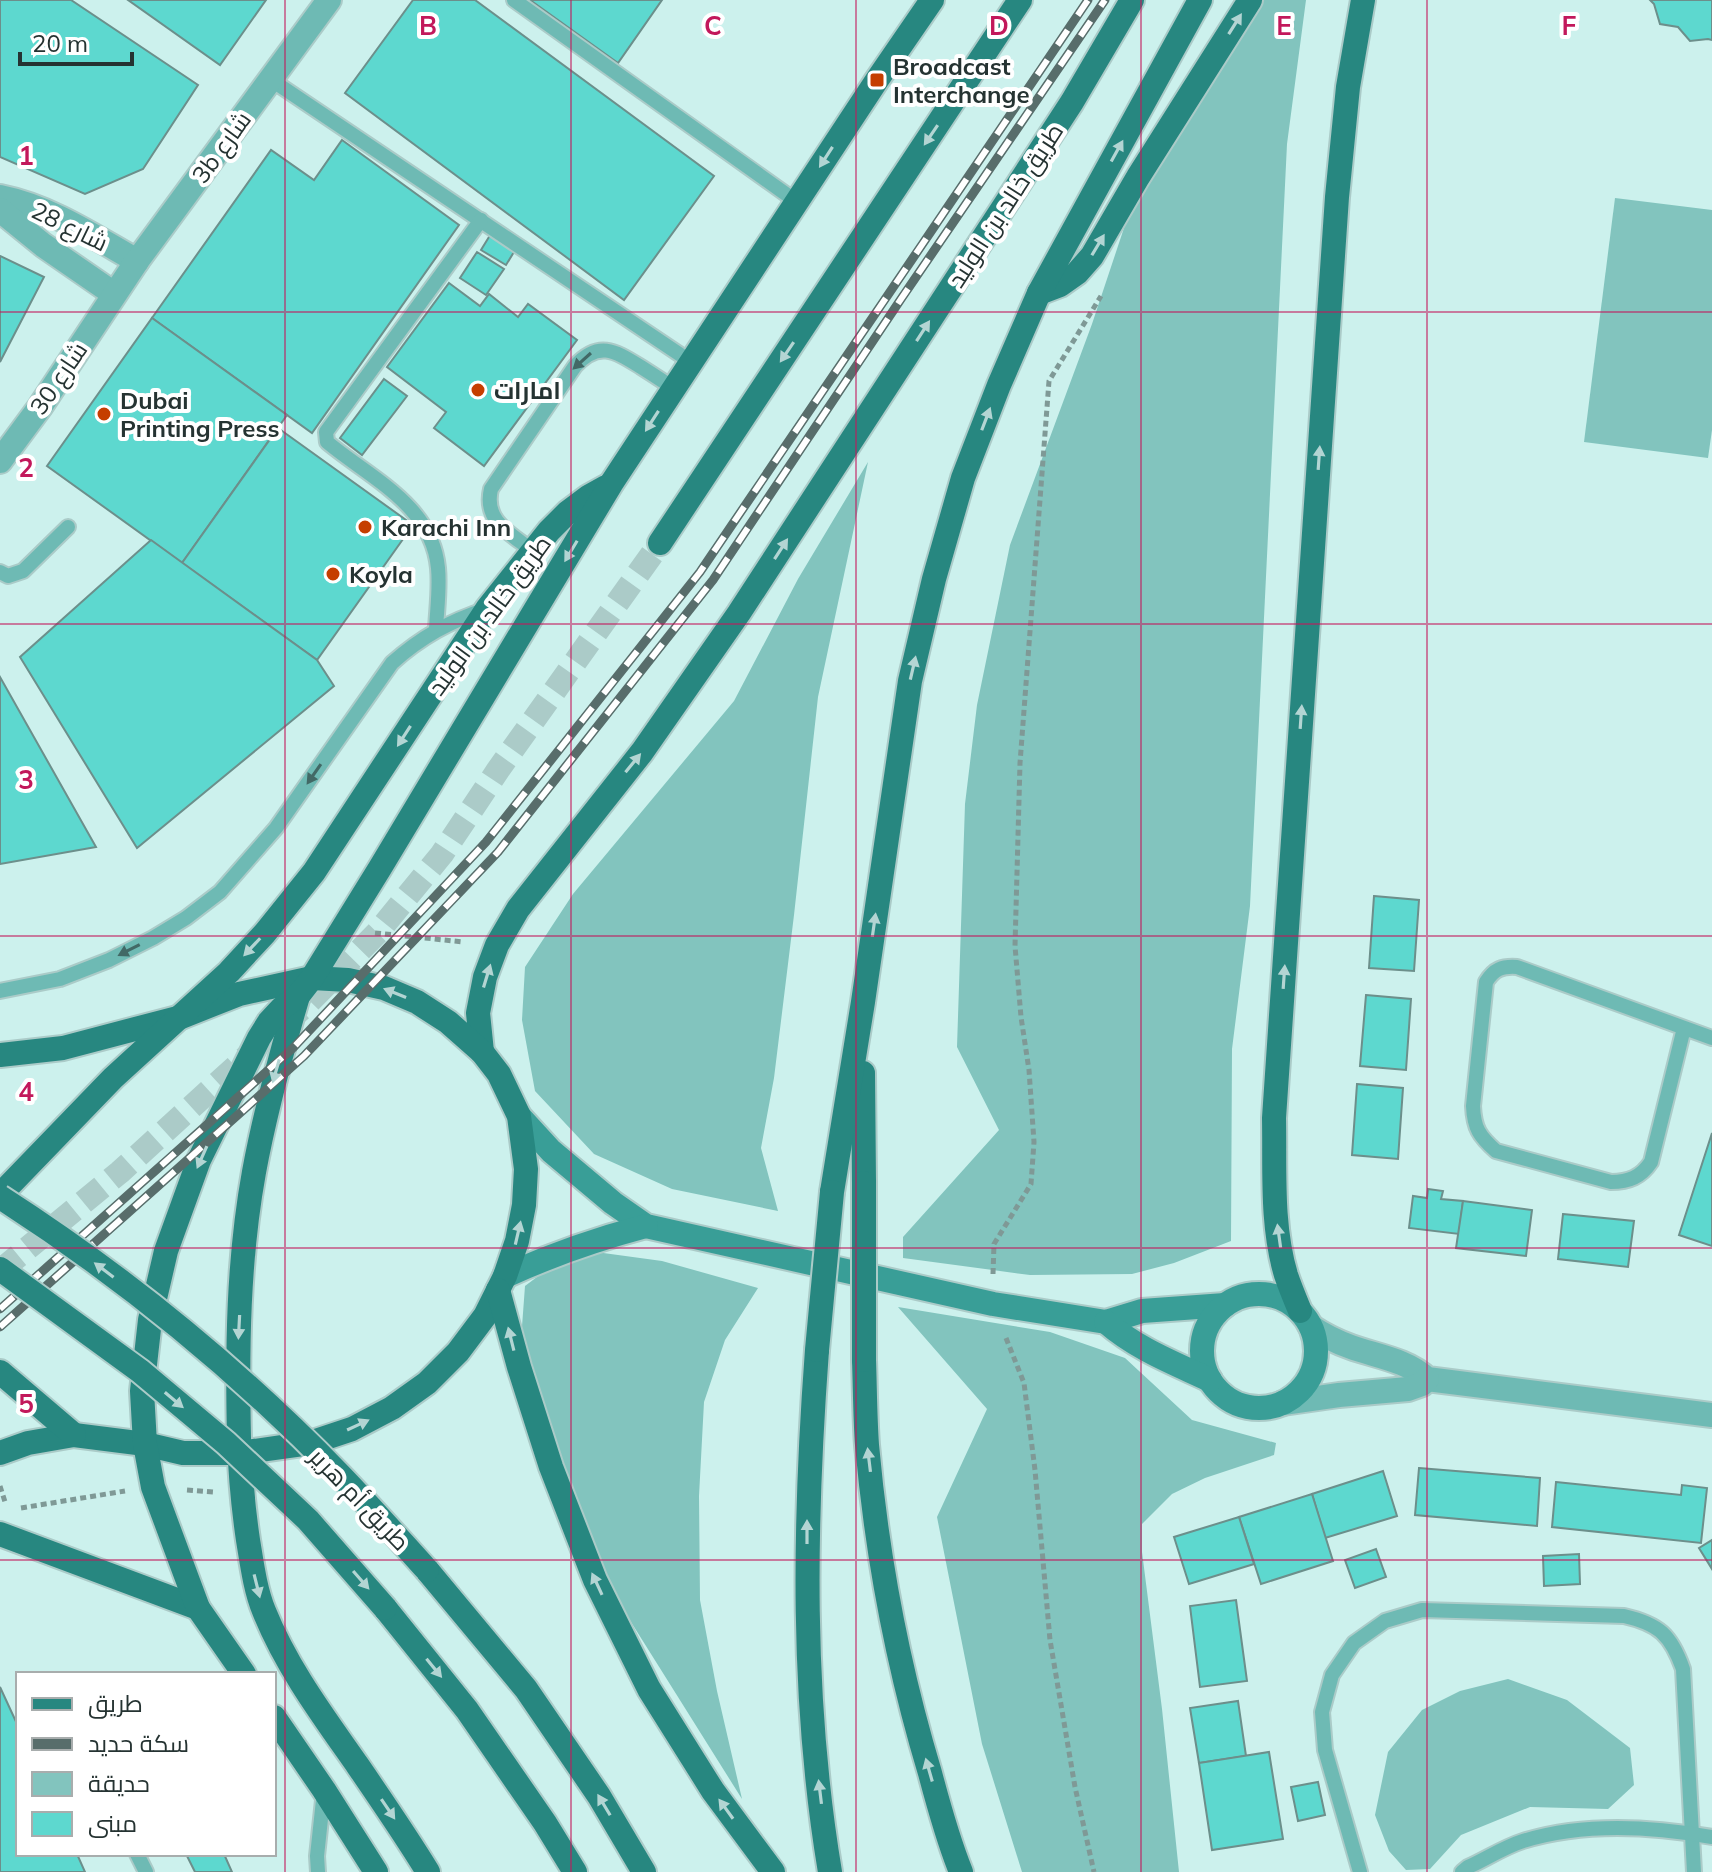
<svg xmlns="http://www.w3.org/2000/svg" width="1712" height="1872" font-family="Mulish,Cairo,sans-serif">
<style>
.green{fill:#82c4be}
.building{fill:#5dd8cf;stroke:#6c8f8b;stroke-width:2}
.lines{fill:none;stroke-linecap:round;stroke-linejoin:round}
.primary-tunnel{stroke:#abcbc8;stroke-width:24;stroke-dasharray:24 12;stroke-linecap:butt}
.lane-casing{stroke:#abcbc8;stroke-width:18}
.street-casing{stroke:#abcbc8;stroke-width:28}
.secondary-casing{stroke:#abcbc8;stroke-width:28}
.primary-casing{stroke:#abcbc8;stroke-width:28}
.path{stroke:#7f9996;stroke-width:5;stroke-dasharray:6 4;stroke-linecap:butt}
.lane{stroke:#6ebab4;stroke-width:14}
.street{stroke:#6ebab4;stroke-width:24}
.secondary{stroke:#399e97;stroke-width:24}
.primary{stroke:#278780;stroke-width:24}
.rail-casing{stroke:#586d6b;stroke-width:9}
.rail{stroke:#fff;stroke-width:6;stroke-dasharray:18;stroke-linecap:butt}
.primary-bridge-casing{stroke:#abcbc8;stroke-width:28;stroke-linecap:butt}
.primary-bridge{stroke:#278780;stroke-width:24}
.oneway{fill:#b3d5d3}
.oneway2{fill:#426966}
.grid{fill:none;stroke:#c2185b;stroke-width:2;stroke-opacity:0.55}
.poi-dot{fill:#c53e00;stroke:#fff;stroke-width:3}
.labels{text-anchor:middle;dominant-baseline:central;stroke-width:8;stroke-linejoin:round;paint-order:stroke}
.poi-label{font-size:24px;font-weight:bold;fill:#253332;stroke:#fff;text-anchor:start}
.street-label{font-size:24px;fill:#253332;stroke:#fff}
.grid-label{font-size:26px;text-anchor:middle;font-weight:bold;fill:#c2185b;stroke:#fff;stroke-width:8;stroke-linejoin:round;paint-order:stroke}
</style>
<rect width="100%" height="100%" fill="#ccf1ed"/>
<g class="green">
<polygon points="1242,0 1306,0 1287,144 1250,906 1232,1049 1231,1241 1174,1263 1132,1274 1030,1275 903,1258 903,1237 999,1130 957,1047 965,804 977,705 1010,545 1092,324 1134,198"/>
<polygon points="1615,198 1712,210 1712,430 1708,458 1584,442"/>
<polygon points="868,462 818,697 794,915 774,1078 761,1148 778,1211 672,1189 594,1154 535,1091 522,1020 525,967 573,894 734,701 798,579"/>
<polygon points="596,1252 662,1261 758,1288 725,1340 704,1402 699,1496 700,1600 717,1691 742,1799 609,1587 567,1497 521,1340 525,1286 557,1262"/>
<polygon points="898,1307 1050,1332 1125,1358 1192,1420 1276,1443 1274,1455 1205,1478 1172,1494 1142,1524 1142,1552 1162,1709 1179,1872 1022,1872 982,1744 937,1517 987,1409"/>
<polygon points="1508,1679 1567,1700 1630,1748 1634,1785 1608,1809 1530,1807 1461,1835 1430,1869 1406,1870 1389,1851 1375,1815 1388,1752 1422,1710 1460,1691"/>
</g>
<g class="building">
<polygon points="0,0 71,0 198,85 143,169 85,194 0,157"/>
<polygon points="128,0 266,0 220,65"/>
<polygon points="413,0 475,0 714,176 624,300 345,93"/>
<polygon points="530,0 662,0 618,63"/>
<polygon points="1650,0 1712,0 1712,40 1708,39 1690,41 1678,27 1660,24 1654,4"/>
<polygon points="342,140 459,225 312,433 152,318 271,150 314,180"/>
<polygon points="492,232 517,247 506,265 481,250"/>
<polygon points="477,252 504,269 486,295 460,278"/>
<polygon points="0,256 44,277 0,362"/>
<polygon points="449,283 480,306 489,294 518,317 528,304 577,340 484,466 434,428 446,412 387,367"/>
<polygon points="152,318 287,415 182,563 47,466"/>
<polygon points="384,379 407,396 362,455 340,438"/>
<polygon points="278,428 413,525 317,660 182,563"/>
<polygon points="151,540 317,660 334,686 137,848 20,657"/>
<polygon points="0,677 96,847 0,864"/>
<polygon points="1374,896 1419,900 1414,971 1369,968"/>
<polygon points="1366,995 1411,999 1406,1070 1360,1066"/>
<polygon points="1357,1084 1403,1088 1398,1159 1352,1155"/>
<polygon points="1712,1133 1712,1246 1679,1235"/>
<polygon points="1428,1189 1443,1191 1441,1199 1463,1201 1459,1234 1409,1228 1413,1196 1427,1198"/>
<polygon points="1463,1201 1532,1210 1526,1256 1456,1248"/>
<polygon points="1563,1214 1634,1221 1628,1267 1558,1259"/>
<polygon points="1419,1468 1540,1478 1537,1526 1415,1515"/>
<polygon points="1383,1471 1397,1516 1325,1538 1312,1494"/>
<polygon points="1556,1482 1681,1495 1682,1485 1707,1488 1701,1543 1552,1527"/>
<polygon points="1312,1494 1333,1561 1261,1584 1239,1517"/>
<polygon points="1239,1517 1254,1564 1189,1584 1174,1537"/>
<polygon points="1712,1540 1712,1569 1699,1548"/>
<polygon points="1376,1549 1386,1577 1355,1588 1345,1560"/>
<polygon points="1579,1554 1580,1584 1544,1586 1543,1556"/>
<polygon points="1236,1600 1247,1681 1200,1687 1190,1606"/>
<polygon points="0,1687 18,1726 18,1854 77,1854 85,1872 0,1872"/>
<polygon points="1238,1701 1246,1756 1199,1763 1190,1708"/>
<polygon points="1269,1752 1283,1839 1212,1850 1199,1763"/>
<polygon points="1318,1782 1325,1815 1298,1821 1291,1787"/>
<polygon points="186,1854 224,1854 232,1872 195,1872"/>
</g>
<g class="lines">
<g class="primary-tunnel">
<polyline points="283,1025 308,1003 378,932 442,854 498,770 660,543"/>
<polyline points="0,1271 120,1172 252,1052"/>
</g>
<defs>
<g id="lane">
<polyline points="514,0 797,202"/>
<polyline points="270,79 691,362"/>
<path d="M534,552C512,534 483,522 491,489L575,366C599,340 615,351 641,367C652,374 663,381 673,388"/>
<polyline points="0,572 8,576 23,571 68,527"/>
<path d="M436,629C437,609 440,588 438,568C432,505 370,478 327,442L326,432L481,220"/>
<path d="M0,991L60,979L109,960L153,938L186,918L220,892L276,828L392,663C421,637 450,621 487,609"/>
<path d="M1684,1028L1651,1162C1641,1177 1629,1182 1611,1182L1496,1151C1479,1136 1474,1128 1473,1106L1486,982C1494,969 1502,966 1517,967L1712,1038"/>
<polyline points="137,1854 146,1872"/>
<polyline points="318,1872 317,1856 324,1791"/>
<path d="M1360,1872L1325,1750L1322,1712L1332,1675L1354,1643L1385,1621L1422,1610L1624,1616C1659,1624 1671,1635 1683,1669L1694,1872"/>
<path d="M1462,1872L1468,1867C1486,1859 1504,1847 1523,1841C1584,1822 1650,1826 1712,1837"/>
</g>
<g id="street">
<path d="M0,197C50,207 93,236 137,261"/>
<polyline points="0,210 43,245 114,294"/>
<polyline points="0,461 40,407 137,261 329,0"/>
<path d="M1311,1327C1323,1335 1337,1342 1351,1347C1376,1356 1407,1360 1427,1379L1712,1415"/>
<polyline points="1283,1403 1339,1395 1408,1389 1422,1384 1427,1379"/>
</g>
<g id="secondary">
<polyline points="519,1116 551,1151 613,1203 646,1226 993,1304 1106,1322 1142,1311 1225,1305"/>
<path d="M505,1276C551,1255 597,1239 646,1226"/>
<circle cx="1259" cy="1351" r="57"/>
<path d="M1106,1322C1137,1349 1174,1363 1210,1380"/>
</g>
<g id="primary">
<polyline points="1039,293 1060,285 1077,273 1092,256 1138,177 1250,0"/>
<polyline points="660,543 1020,0"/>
<path d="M298,996C281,1054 265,1112 254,1172C238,1260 237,1349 239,1438C240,1472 243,1506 248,1540C252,1564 255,1589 264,1611C287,1668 323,1716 358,1766C382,1801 406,1836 428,1872"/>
<polyline points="482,1052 478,1013 485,977 497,945 518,909 642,752 739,613 1072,102 1132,0"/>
<polyline points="0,1055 63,1048 181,1017 239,994 312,978 348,980 384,988 417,1002 448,1022 482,1052 499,1074 519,1116 526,1169 524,1205 517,1241 505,1276 485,1316 458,1352 427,1383 392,1408 352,1429 310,1443 240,1453 183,1453 145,1444 74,1435 28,1443 0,1453"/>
<polyline points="863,1073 864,1183"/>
<polyline points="832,1192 863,1002 910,681 934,579 963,478 999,385 1039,293 1200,0"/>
<polyline points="0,1195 113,1078 229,972 265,933 314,872 487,609 549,531 568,512 588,497 606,487"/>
<polyline points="498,1290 519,1367 551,1467 595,1580 649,1689 713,1791 773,1872"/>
<path d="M1300,1311C1295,1299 1290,1287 1286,1275C1271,1225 1275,1170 1274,1118L1337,197L1348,87L1363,0"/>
<path d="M817,1350C804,1524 801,1699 830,1872"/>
<path d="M864,1360C865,1388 865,1417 867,1445C877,1556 898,1667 930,1773C939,1807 948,1840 961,1872"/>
<polyline points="0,1372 74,1435"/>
<polyline points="0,1534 198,1608"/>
<polyline points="427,1570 526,1689 599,1796 644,1872"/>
<polyline points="385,1608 467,1710 545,1823 575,1872"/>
<polyline points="244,1674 198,1608 153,1487 145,1444 142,1391 150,1320 166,1251 199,1160 259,1038 269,1022 282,1008 298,996 312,978 380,868 611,484 877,80 932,0"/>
<polyline points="274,1717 324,1790 376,1872"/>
</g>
</defs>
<use href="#lane" class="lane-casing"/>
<use href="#street" class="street-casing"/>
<use href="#secondary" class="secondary-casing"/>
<use href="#primary" class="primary-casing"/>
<g class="path">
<polyline points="375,933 464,942"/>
<polyline points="993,1274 994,1244 1031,1184 1034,1142 1029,1070 1021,1017 1015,946 1020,763 1049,381 1101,296"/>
<polyline points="1006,1338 1024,1383 1035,1470 1050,1640 1075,1787 1094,1872"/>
<polyline points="0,1486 6,1505"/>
<polyline points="187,1490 213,1492"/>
<polyline points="21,1508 125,1491"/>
</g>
<use href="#lane" class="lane"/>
<use href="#street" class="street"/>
<use href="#secondary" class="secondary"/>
<use href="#primary" class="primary"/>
<defs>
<g id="rail">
<polyline points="0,1309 293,1048 486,842 700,572 1088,0"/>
<polyline points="0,1327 304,1056 498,852 713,580 901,299 1105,0"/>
</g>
</defs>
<use href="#rail" class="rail-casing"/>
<use href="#rail" class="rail"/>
<defs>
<g id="primary-bridge">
<polyline points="864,1183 864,1360"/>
<path d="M0,1197C123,1276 238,1370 340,1475C370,1506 398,1538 427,1570"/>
<polyline points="0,1269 140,1371 226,1443 308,1520 385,1608"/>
<polyline points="817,1350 832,1192"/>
</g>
</defs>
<use href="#primary-bridge" class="primary-bridge-casing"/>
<use href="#primary-bridge" class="primary-bridge"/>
</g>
<defs><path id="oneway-solid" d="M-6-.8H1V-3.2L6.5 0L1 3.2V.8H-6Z" transform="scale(2)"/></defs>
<g class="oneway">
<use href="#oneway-solid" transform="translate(1235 24) rotate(-58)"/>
<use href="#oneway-solid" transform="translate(931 135) rotate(124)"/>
<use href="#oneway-solid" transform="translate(1117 151) rotate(-61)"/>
<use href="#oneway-solid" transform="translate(826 157) rotate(123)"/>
<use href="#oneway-solid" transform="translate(1098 245) rotate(-59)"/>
<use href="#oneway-solid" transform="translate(923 331) rotate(-57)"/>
<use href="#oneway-solid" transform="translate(787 352) rotate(124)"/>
<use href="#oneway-solid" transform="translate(986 419) rotate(-69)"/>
<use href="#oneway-solid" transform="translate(652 421) rotate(123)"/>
<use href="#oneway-solid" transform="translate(1319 458) rotate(-86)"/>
<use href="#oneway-solid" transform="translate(781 549) rotate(-57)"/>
<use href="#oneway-solid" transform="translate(571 551) rotate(121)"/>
<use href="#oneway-solid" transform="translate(913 668) rotate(-77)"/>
<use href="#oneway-solid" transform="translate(1301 717) rotate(-86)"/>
<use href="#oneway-solid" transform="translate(404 736) rotate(123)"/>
<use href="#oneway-solid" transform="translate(633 763) rotate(-51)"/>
<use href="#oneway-solid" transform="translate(874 925) rotate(-82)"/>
<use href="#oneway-solid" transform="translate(252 947) rotate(133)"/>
<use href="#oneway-solid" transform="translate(487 976) rotate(-73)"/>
<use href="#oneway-solid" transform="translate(1284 977) rotate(-86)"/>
<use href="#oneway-solid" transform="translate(395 993) rotate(-158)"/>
<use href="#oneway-solid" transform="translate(276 1071) rotate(106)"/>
<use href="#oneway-solid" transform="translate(202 1157) rotate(114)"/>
<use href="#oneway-solid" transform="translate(518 1233) rotate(-77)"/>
<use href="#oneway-solid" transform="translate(1279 1236) rotate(-98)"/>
<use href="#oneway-solid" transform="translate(104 1270) rotate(-143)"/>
<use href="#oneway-solid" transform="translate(239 1327) rotate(93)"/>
<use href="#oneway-solid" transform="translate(511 1339) rotate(-104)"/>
<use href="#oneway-solid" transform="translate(174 1400) rotate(40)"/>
<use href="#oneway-solid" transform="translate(358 1425) rotate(-25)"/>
<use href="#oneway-solid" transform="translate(869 1460) rotate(-97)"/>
<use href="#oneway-solid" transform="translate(807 1532) rotate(-90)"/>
<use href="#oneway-solid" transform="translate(361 1580) rotate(49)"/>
<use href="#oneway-solid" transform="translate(597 1584) rotate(-115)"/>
<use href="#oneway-solid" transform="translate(257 1586) rotate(76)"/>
<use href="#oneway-solid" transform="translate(434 1668) rotate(51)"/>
<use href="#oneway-solid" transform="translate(929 1770) rotate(-106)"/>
<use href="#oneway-solid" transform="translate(820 1792) rotate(-97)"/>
<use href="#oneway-solid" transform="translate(604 1805) rotate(-121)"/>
<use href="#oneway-solid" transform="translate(388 1809) rotate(56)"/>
<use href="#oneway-solid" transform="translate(726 1809) rotate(-126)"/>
</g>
<g class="oneway2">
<use href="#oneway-solid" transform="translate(582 361) rotate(138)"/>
<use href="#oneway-solid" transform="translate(314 774) rotate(125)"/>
<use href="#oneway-solid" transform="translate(129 950) rotate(153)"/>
</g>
<path class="grid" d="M285,0V1872M571,0V1872M856,0V1872M1141,0V1872M1427,0V1872M0,312H1712M0,624H1712M0,936H1712M0,1248H1712M0,1560H1712"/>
<g class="poi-dot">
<rect x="869" y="72" width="16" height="16" rx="4"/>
<circle cx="478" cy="390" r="8"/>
<circle cx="104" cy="414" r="8"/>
<circle cx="365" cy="527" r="8"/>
<circle cx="333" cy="574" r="8"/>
</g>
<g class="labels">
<g class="poi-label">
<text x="893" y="66">Broadcast<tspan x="893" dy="28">Interchange</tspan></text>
<text x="494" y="390">امارات</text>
<text x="120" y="400">Dubai<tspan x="120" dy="28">Printing Press</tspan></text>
<text x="381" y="527">Karachi Inn</text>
<text x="349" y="574">Koyla</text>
</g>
<g class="street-label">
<text transform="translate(221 147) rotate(-54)">3b شارع</text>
<text transform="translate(1005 205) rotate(-57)">طريق خالد بن الوليد</text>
<text transform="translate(70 226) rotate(26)">شارع 28</text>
<text transform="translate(58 378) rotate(-56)">شارع 30</text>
<text transform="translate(489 615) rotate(-54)">طريق خالد بن الوليد</text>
<text transform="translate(360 1499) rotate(46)">طريق أم هرير</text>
</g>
</g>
<g class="grid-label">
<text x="428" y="35">B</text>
<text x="713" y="35">C</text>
<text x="999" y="35">D</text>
<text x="1284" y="35">E</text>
<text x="1569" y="35">F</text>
<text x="26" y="165">1</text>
<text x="26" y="477">2</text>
<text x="26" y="789">3</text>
<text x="26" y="1101">4</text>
<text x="26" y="1413">5</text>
</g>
<rect x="16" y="1672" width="260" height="184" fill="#ffffff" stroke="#a8adad" stroke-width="2"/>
<rect x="32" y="1698" width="40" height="12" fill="#278780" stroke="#a8adad" stroke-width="2"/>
<text x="88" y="1712" font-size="24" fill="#253332">طريق</text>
<rect x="32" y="1738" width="40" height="12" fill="#586d6b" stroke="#a8adad" stroke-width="2"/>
<text x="88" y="1752" font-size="24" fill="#253332">سكة حديد</text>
<rect x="32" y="1772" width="40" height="24" fill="#82c4be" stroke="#a8adad" stroke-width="2"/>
<text x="88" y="1792" font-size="24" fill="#253332">حديقة</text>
<rect x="32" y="1812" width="40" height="24" fill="#5dd8cf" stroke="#a8adad" stroke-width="2"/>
<text x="88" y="1832" font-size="24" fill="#253332">مبنى</text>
<path d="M20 52v12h112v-12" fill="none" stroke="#253332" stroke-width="4"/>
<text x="32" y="52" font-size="24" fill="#253332" stroke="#ffffff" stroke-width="6" paint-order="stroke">20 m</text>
</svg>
